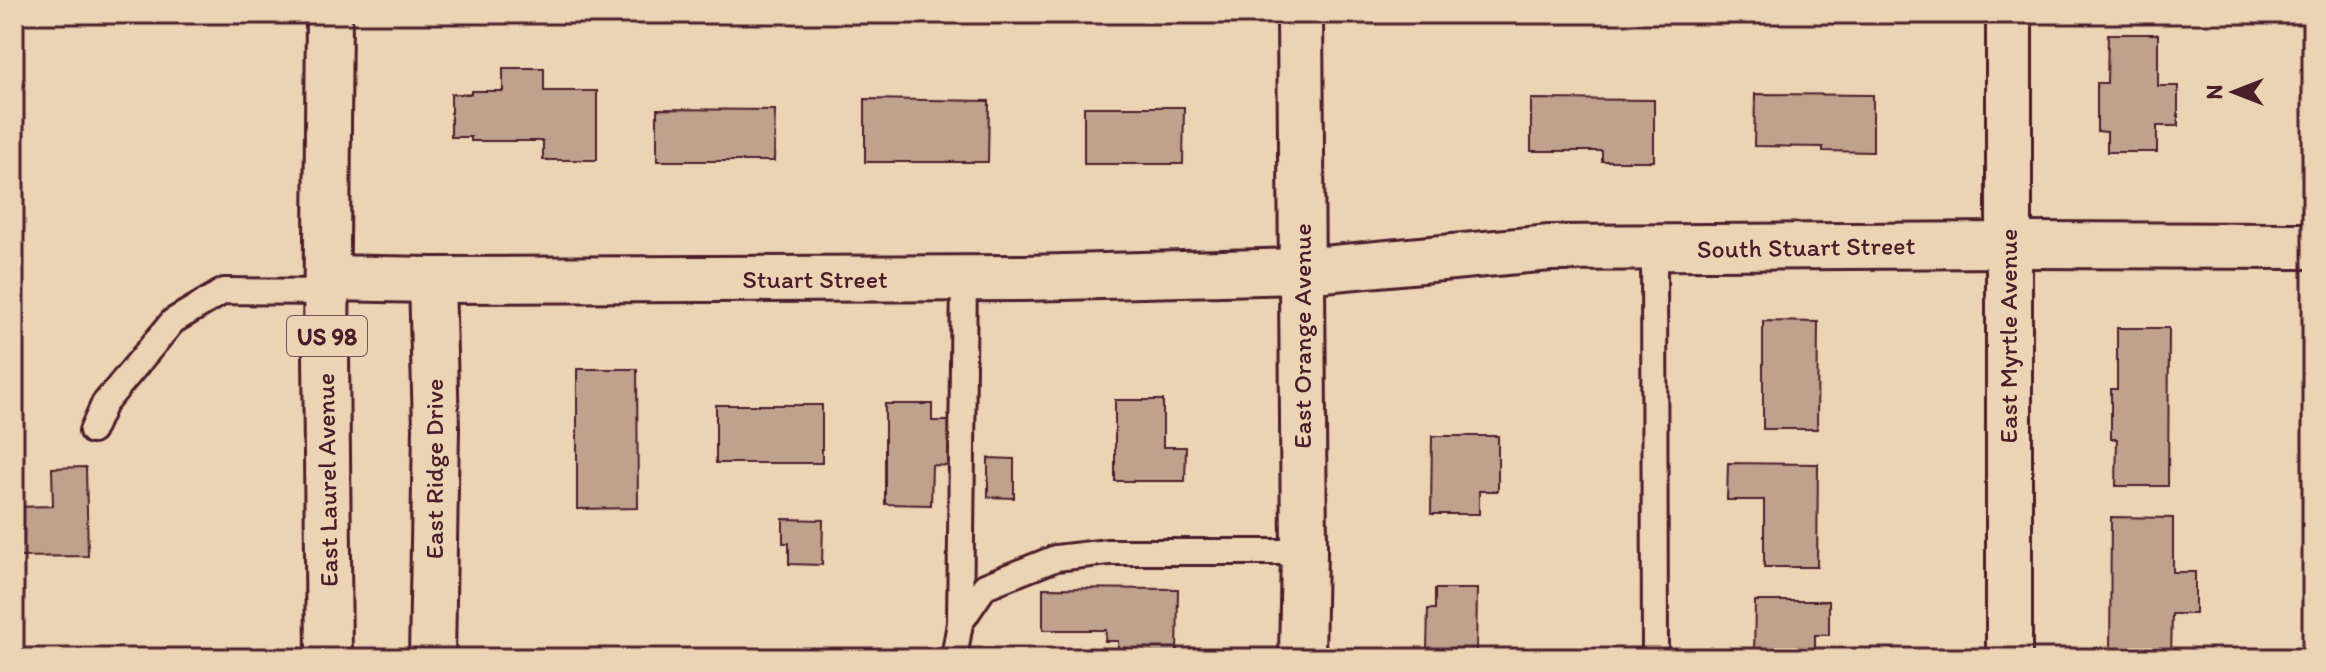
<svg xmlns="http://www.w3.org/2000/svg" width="2326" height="672" font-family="Itim,sans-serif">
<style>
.building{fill:#bea28d;stroke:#4a1f2b;stroke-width:2}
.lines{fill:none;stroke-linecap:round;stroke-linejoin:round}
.lane-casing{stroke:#4a1f2b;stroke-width:30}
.street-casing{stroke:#4a1f2b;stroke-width:50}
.primary-casing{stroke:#4a1f2b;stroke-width:50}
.lane{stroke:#ebd4b3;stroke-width:24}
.street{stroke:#ebd4b3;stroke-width:44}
.primary{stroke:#ebd4b3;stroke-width:44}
.labels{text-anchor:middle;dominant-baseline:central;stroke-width:7;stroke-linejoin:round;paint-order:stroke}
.shield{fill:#ebd4b3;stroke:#7a5554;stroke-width:2}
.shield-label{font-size:24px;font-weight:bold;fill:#4a1f2b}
.street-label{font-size:26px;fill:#4a1f2b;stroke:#ebd4b3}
</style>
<rect width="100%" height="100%" fill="#ebd4b3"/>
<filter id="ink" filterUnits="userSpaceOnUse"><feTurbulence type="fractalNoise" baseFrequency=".0125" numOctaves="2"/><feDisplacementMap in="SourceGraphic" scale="16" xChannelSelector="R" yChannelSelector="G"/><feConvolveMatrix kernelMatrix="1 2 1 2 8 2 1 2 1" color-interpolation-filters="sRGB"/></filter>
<g filter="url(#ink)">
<g class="building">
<polygon points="2108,34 2158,34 2158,86 2178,86 2178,126 2157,126 2157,152 2107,152 2107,132 2097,131 2097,83 2107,83"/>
<polygon points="503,68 544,68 544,91 597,91 597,160 543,160 543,141 471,141 471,137 451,137 451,94 471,94 471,91 503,91"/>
<polygon points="1755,94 1873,95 1873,152 1823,151 1823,147 1754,146"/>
<polygon points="865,99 989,101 988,162 865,162"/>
<polygon points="1531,99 1654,100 1654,161 1602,161 1602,151 1531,151"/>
<polygon points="1084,107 1184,107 1183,164 1084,164"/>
<polygon points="657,109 775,110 774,161 657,161"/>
<polygon points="1763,321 1818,322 1817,429 1763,429"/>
<polygon points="2117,328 2169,328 2168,486 2116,486 2117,439 2111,439 2111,389 2117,389"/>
<polygon points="577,369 637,369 638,508 577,509"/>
<polygon points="1115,400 1163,400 1163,447 1186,447 1185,481 1115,481"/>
<polygon points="885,404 932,404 932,421 953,421 952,466 932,465 931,505 885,504"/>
<rect x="716" y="405" width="106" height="58"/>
<polygon points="1432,436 1498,436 1498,491 1479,491 1479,514 1431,514"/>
<polygon points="988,458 1014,459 1014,498 988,497"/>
<polygon points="1728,463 1818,464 1817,567 1764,567 1764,500 1727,500"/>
<polygon points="86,467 88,556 14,557 14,507 53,506 52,468"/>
<polygon points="2111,517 2173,518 2173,572 2195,572 2195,614 2172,614 2171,658 2110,658"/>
<polygon points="783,519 823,520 822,565 789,564 789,543 783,543"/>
<polygon points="1043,588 1178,589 1177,658 1118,658 1118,641 1105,641 1106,630 1043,630"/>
<polygon points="1435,589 1477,589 1476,658 1435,658 1435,651 1427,651 1428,609 1435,609"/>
<polygon points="1755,601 1829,601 1829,635 1815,635 1815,658 1754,658"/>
</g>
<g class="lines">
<defs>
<g id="lane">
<polyline points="1654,249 1655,658"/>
<polyline points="92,431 104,404 173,321 224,291 327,292"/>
<polyline points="960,623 985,586 1056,558 1108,552 1304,552"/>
<polyline points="954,658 960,623 964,278"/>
</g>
<g id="street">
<polyline points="1300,14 1304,552 1302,658"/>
<polyline points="328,278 432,280 1024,278 1302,271 1550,248 2008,245 2312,246"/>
<polyline points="432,280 436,428 432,658"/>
<polyline points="2009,658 2009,14"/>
</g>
<polyline id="primary" points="329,14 326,353 329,658"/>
</defs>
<use href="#lane" class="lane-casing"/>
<use href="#street" class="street-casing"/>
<use href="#primary" class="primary-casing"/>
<use href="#lane" class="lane"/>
<use href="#street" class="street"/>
<use href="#primary" class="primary"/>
</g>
</g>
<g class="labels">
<rect class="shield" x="287" y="316" width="80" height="40" rx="6"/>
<g class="shield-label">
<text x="327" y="336">US 98</text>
</g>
<g class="street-label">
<text transform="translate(1806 247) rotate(-1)">South Stuart Street</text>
<text x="815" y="279">Stuart Street</text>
<text transform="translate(1302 336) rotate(-90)">East Orange Avenue</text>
<text transform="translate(2008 336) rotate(-90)">East Myrtle Avenue</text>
<text transform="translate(434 469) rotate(-90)">East Ridge Drive</text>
<text transform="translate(327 480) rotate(-91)">East Laurel Avenue</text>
</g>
</g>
<rect width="2326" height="672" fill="none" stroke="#ebd4b3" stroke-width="48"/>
<rect x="24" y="24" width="2278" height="624" fill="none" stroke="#4a1f2b" stroke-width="3" filter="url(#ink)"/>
<g transform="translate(2234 92) rotate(270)" stroke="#ebd4b3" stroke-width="6" paint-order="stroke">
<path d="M0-6L14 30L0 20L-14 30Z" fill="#4a1f2b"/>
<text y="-12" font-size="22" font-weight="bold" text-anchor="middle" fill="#4a1f2b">N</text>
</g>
</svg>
